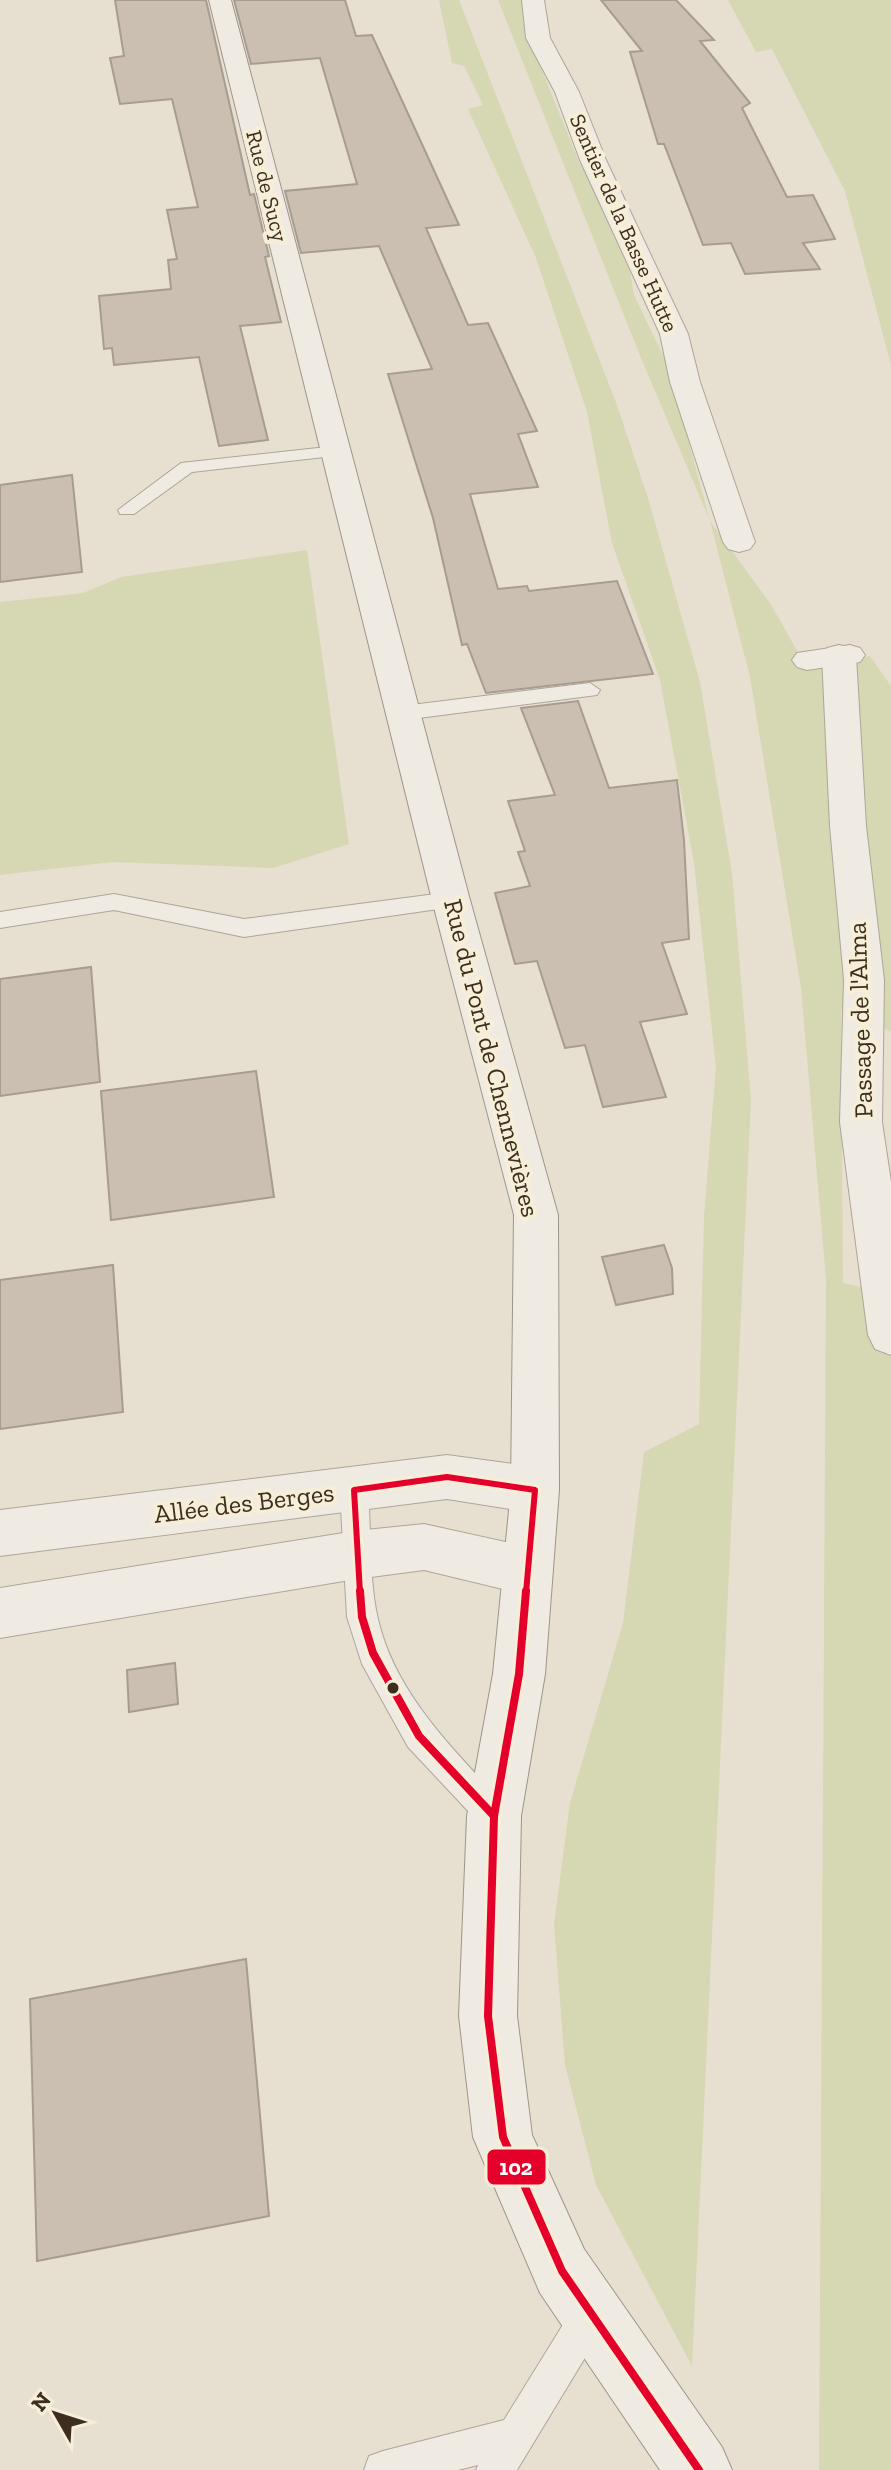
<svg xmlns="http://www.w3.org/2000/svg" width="891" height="2470" font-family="'Zilla Slab',serif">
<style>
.green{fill:#d6d7b3}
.building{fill:#cbbfb2;stroke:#a89c90;stroke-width:2}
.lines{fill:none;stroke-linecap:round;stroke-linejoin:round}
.service-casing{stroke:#ada599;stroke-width:2}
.pedestrian-casing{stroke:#ada599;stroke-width:2}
.minor-casing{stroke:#ada599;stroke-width:2}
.secondary-casing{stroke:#9c958a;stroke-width:2}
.service{fill:#efebe3;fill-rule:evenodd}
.pedestrian{fill:#efebe3;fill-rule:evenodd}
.minor{fill:#efebe3;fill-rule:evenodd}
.secondary{fill:#efebe3;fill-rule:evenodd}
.bus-1-far1-casing{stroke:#f7eed8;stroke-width:12}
.bus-1-casing{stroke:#f7eed8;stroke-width:14}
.bus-1-far1{stroke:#e4002b;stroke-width:6}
.bus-1{stroke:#e4002b;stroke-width:8}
.bus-dot{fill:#3d2e20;stroke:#f7eed8;stroke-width:3}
.labels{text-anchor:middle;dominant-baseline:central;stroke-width:8;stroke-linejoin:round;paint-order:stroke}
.far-street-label{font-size:22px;fill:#3d2e20;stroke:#f7eed8}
.street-label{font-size:26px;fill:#3d2e20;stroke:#f7eed8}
.line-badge{stroke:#f7eed8;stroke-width:3}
.badge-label{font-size:22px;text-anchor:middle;font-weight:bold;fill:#fff}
</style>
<rect width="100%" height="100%" fill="#e7e0d1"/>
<g class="green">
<polygon points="439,0 459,0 617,405 648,498 700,682 732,873 751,1099 692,2366 596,2185 565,2065 554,1924 570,1803 623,1623 644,1452 699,1424 704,1216 716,1067 694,863 660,680 612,543 587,412 536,258 468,109 483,105 464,66 452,63"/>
<polygon points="498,0 523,0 524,26 580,164 614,216 627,254 634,295 668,366 710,521 772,606 806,667 870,656 891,686 891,1032 841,1009 843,1283 891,1294 891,2470 819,2470 826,1279 801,988 750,677 710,521 641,358"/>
<polygon points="728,0 891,0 891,365 845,191 772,49 756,52"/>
<polygon points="307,550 349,844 273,868 112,862 0,875 0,602 83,593 121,577"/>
</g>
<g class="building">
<polygon points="115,0 206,0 250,195 254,194 269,256 265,257 281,322 240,326 268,440 219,446 199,357 114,365 112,348 104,349 99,296 171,289 168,260 177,259 167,210 198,207 172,99 120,104 110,58 124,56"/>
<polygon points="234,0 345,0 356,36 372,35 459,225 426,228 468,325 488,323 537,431 518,434 538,487 470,494 498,589 527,586 529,591 617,581 653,674 486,693 467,644 462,645 433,518 388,374 432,369 379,246 301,253 285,191 357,184 320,58 251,64"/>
<polygon points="601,0 676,0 714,40 700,41 750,103 742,108 787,197 813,195 835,239 803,243 820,269 745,274 731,243 703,245 664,144 658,144 630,52 642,51"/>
<polygon points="72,475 82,572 0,582 0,485"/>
<polygon points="578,701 609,788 677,780 684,840 689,939 662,943 687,1014 640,1022 666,1097 603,1107 585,1045 565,1048 537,961 515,964 495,893 530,886 518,852 525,851 508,801 555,795 521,708"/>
<polygon points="91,967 100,1082 0,1096 0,979"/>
<polygon points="256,1071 274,1197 111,1220 101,1091"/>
<polygon points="664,1245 672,1268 673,1294 616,1305 602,1257"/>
<polygon points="113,1265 123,1412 0,1429 0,1280"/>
<polygon points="175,1663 178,1704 129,1712 127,1670"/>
<polygon points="246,1959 269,2216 37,2261 30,1999"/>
</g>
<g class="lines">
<defs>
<g id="service">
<polygon points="336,446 345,451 342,455 192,472 134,514 120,514 118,510 181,463"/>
<polygon points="590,683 600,690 597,695 403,720 393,713 403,706"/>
<polygon points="451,892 459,894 462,900 459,906 244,937 114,910 0,928 0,912 114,894 244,919"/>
<path d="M354,1477L364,1481L368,1490C371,1529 369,1582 378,1619C395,1694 455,1751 505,1805L510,1816L505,1827L494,1832L483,1827L408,1747L362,1664L347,1617L340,1490L344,1481Z"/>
<polygon points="590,2297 603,2302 608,2315 603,2328 517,2470 476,2470 478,2465 458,2470 364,2470 369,2456 383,2451 504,2420 577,2302"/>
</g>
<polygon id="pedestrian" points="850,645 860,648 865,655 860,662 807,670 797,667 792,660 797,653"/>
<g id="minor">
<polygon points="522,0 544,0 550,38 579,92 606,160 688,334 700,382 755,542 750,549 739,552 728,549 723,542 670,382 660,334 580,160 555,92 526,38"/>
<polygon points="839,645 851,648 856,656 866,826 884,980 882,1122 891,1182 891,1355 875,1349 868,1335 840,1122 844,980 830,826 822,656 827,648"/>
<polygon points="447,1455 535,1467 552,1474 559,1490 552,1506 535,1513 447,1499 0,1556 0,1510"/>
<polygon points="424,1524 528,1547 546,1554 553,1571 546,1588 528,1595 424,1570 356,1579 0,1638 0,1588 356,1531"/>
</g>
<polygon id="secondary" points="209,0 231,0 470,900 558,1215 559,1490 545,1674 521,1816 517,2016 532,2135 584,2249 722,2447 732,2470 660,2470 540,2293 473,2137 459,2016 467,1816 493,1674 511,1490 514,1215 432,900"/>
</defs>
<use href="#service" class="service-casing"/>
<use href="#pedestrian" class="pedestrian-casing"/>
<use href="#minor" class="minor-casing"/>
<use href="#secondary" class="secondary-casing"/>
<use href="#service" class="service"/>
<use href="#pedestrian" class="pedestrian"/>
<use href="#minor" class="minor"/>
<use href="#secondary" class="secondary"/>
<defs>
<polyline id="bus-1-far1" points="360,1593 354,1490 447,1477 535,1490 526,1593"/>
<g id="bus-1">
<polyline points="360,1591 362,1617 373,1653 419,1736 494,1816 519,1674 526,1591"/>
<polyline points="494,1816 488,2016 503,2137 562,2271 699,2470"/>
</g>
</defs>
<use href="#bus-1-far1" class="bus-1-far1-casing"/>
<use href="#bus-1" class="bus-1-casing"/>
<use href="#bus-1-far1" class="bus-1-far1"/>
<use href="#bus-1" class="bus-1"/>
</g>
<circle class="bus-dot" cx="393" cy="1688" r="7"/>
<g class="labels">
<g class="far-street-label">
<text transform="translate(267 186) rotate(76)">Rue de Sucy</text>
<text transform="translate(624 223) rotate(66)">Sentier de la Basse Hutte</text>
</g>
<g class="street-label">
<text transform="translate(860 1020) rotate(-92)">Passage de l'Alma</text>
<text transform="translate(492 1058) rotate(76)">Rue du Pont de Chennevières</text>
<text transform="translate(244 1503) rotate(-7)">Allée des Berges</text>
</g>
</g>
<rect class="line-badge" x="486" y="2148" width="61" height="38" rx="8" fill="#e4002b"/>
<g class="badge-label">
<text x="516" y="2175">102</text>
</g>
<g transform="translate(56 2414) rotate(309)" stroke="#f7eed8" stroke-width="6" paint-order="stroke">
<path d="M0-6L14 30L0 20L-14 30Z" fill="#3d2e20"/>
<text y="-12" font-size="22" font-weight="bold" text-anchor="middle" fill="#3d2e20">N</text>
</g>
</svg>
